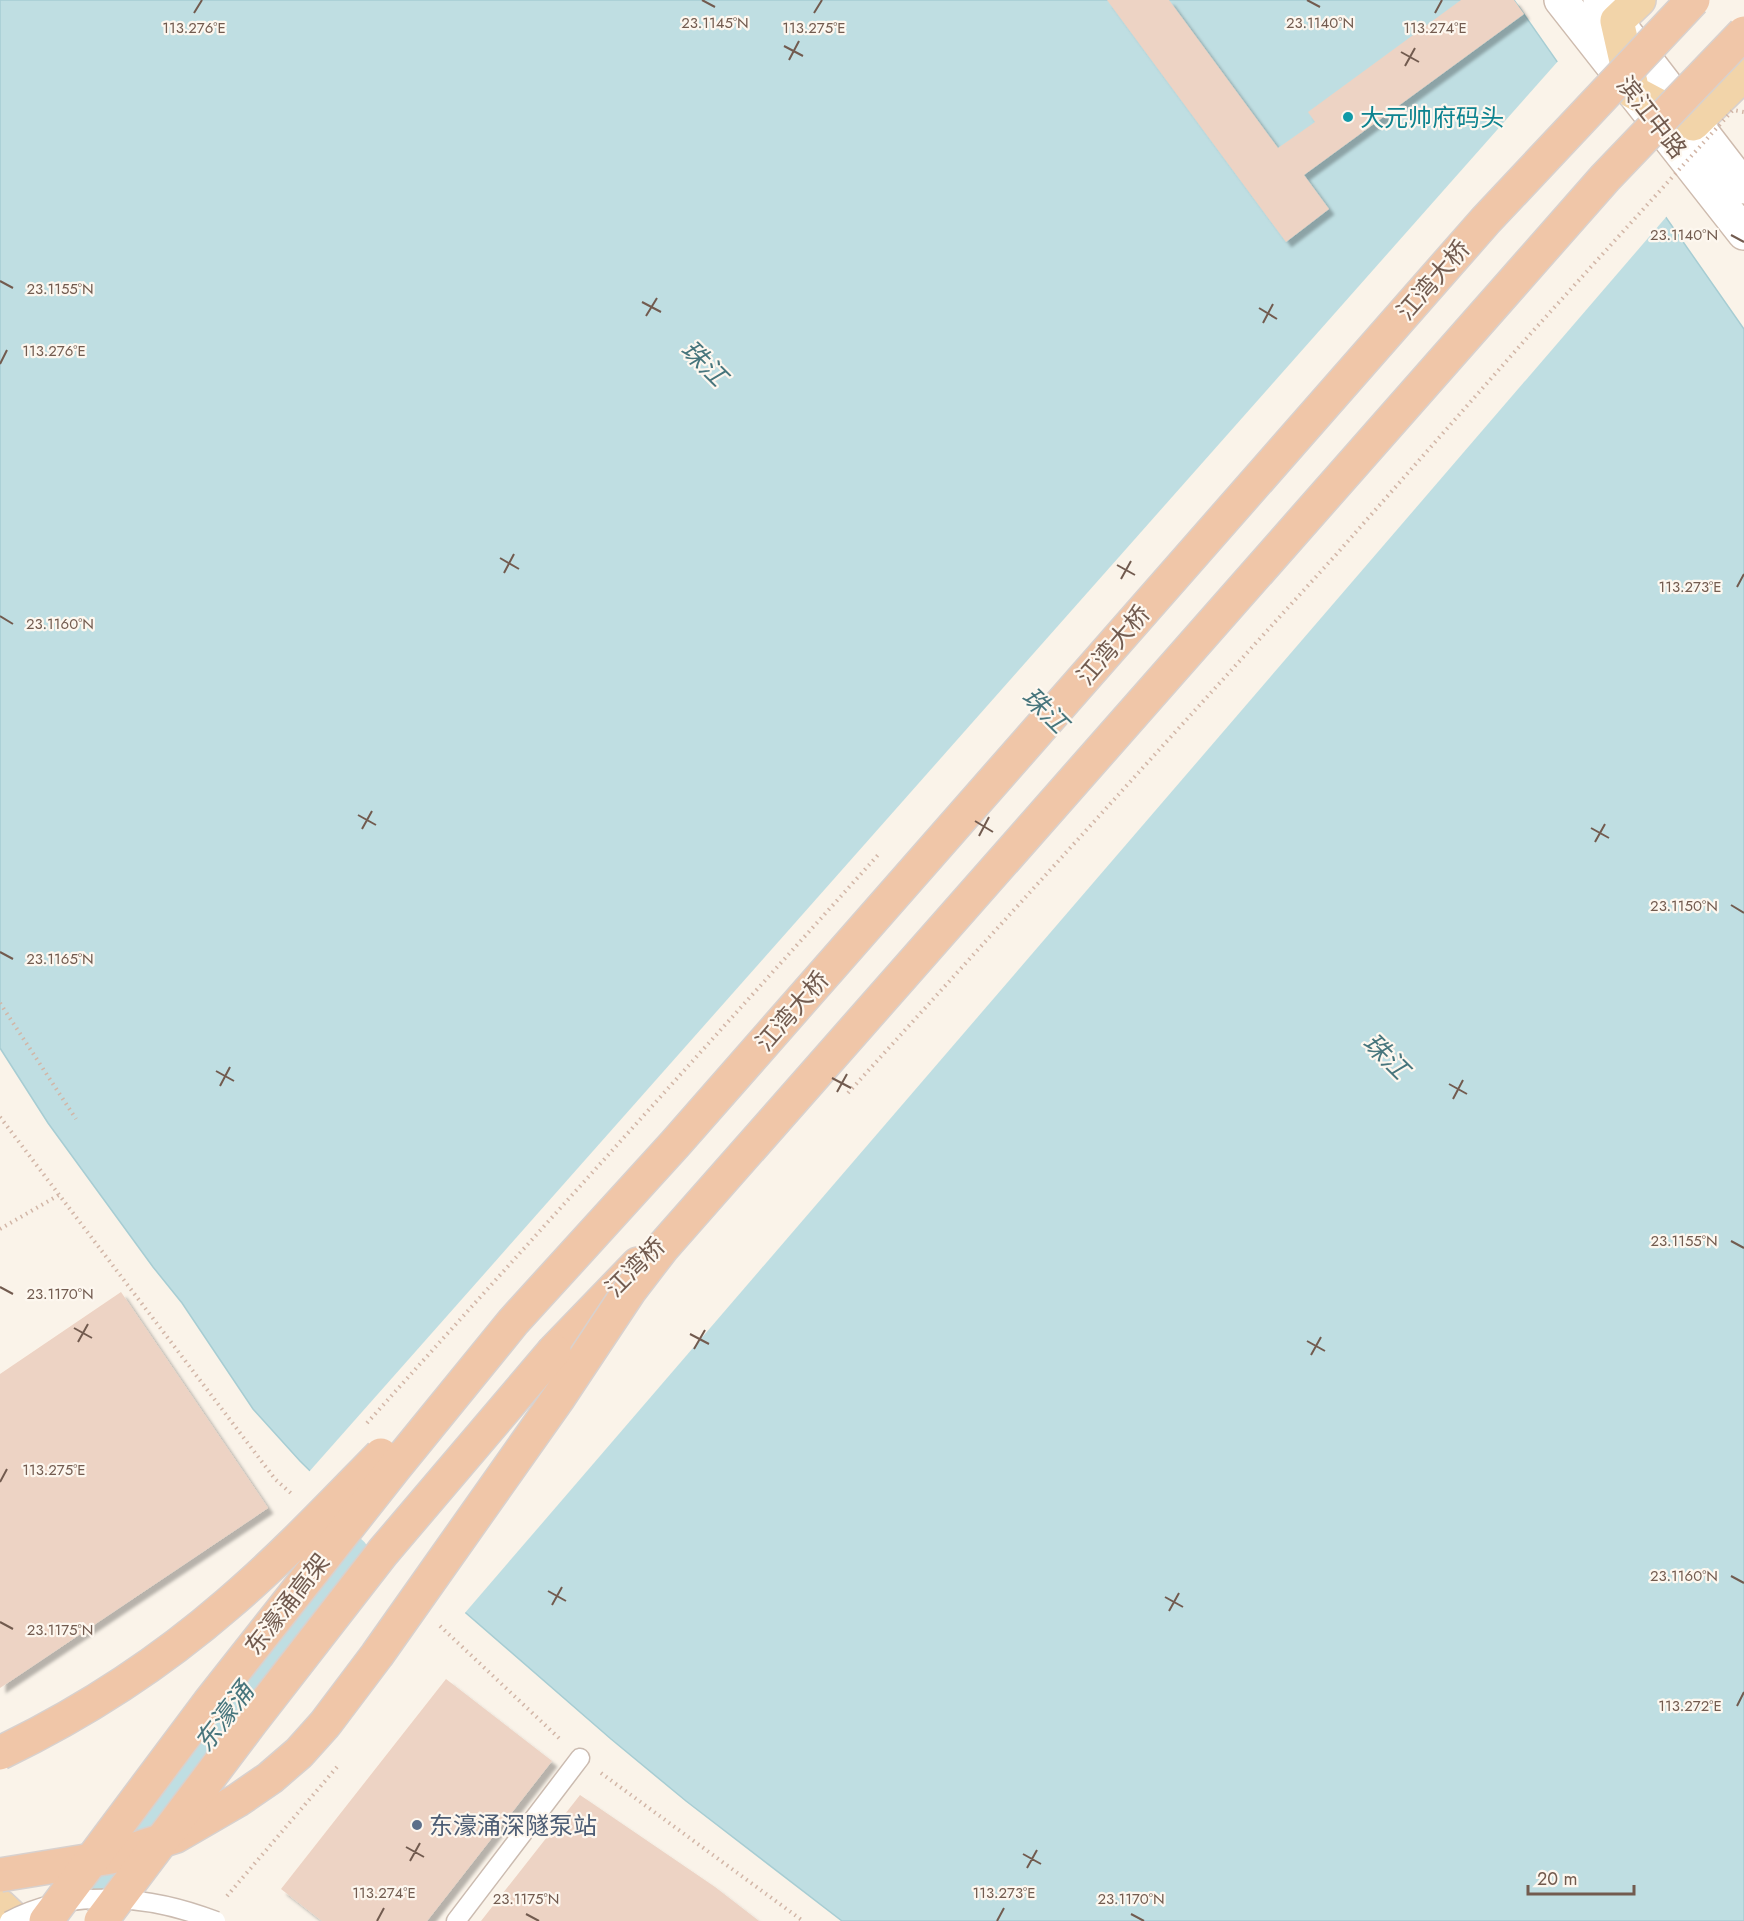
<svg xmlns="http://www.w3.org/2000/svg" width="1744" height="1921" font-family="Jost,'Noto Sans SC',sans-serif">
<style>
.water{fill:#bfdee2;stroke:#a7cdd3;stroke-width:1.5}
.pier{fill:#faf3e9}
.lines{fill:none;stroke-linecap:round;stroke-linejoin:round}
.river{stroke:#bfdee2;stroke-width:63}
.building{fill:#edd3c4;filter:url(#shadow)}
.service-casing{stroke:#cbbbb0;stroke-width:21}
.secondary-casing{stroke:#cebbae;stroke-width:36}
.primary-casing{stroke:#d8d1ce;stroke-width:36}
.trunk-casing{stroke:#d8d1ce;stroke-width:36}
.path{stroke:#d2b6a7;stroke-width:4;stroke-dasharray:1.5 4.5;stroke-linecap:butt}
.service{stroke:#fff;stroke-width:18}
.secondary{stroke:#fff;stroke-width:33}
.primary{stroke:#f2d4a9;stroke-width:33}
.trunk{stroke:#f0c6a8;stroke-width:33}
.service-bridge-casing{stroke:#cbbbb0;stroke-width:21;stroke-linecap:butt}
.trunk-bridge-casing{stroke:#d8d1ce;stroke-width:36;stroke-linecap:butt}
.path-bridge{stroke:#d2b6a7;stroke-width:4;stroke-dasharray:1.5 4.5;stroke-linecap:butt}
.service-bridge{stroke:#fff;stroke-width:18}
.trunk-bridge{stroke:#f0c6a8;stroke-width:33}
.ticks{fill:none;stroke:#725b4f;stroke-width:2}
.culture-dot{fill:#0f9aa8;stroke:#fdf7ef;stroke-width:2}
.service-dot{fill:#5c6f8a;stroke:#fdf7ef;stroke-width:2}
.labels{text-anchor:middle;dominant-baseline:central;stroke-width:4.5;stroke-linejoin:round;paint-order:stroke}
.culture-label{font-size:24px;fill:#0d838f;stroke:#fdf7ef;text-anchor:start}
.street-label{font-size:24px;fill:#725b4f;stroke:#fdf7ef}
.service-label{font-size:24px;fill:#4e5e75;stroke:#fdf7ef;text-anchor:start}
.water-label{font-size:26px;font-style:italic;fill:#47757c;stroke:#fdf7ef}
.ticks-label{font-size:15px;text-anchor:middle;fill:#725b4f;stroke:#fdf7ef;stroke-width:4.5;stroke-linejoin:round;paint-order:stroke}
</style>
<defs>
<filter id="shadow"><feDropShadow dx="5.5" dy="5.5" stdDeviation="1.5" flood-color="#0004"/></filter>
</defs>
<rect width="100%" height="100%" fill="#faf3e9"/>
<polygon class="water" points="0,0 1514,0 1744,329 1744,1921 842,1921 686,1801 611,1739 368,1528 300,1461 253,1409 182,1303 153,1267 48,1123 0,1048"/>
<polygon class="pier" points="1559,60 1667,216 464,1614 366,1530 308,1473"/>
<g class="lines">
<polyline class="river" points="107,1871 341,1563"/>
</g>
<g class="building">
<polygon points="1107,0 1169,0 1278,148 1315,122 1308,112 1461,0 1514,0 1524,14 1304,175 1329,209 1286,242"/>
<polygon points="121,1292 268,1508 0,1688 0,1374"/>
<polygon points="446,1679 552,1761 427,1921 322,1921 281,1889"/>
<polygon points="580,1795 715,1887 759,1921 481,1921"/>
</g>
<g class="lines">
<defs>
<polyline id="service" points="456,1921 580,1758"/>
<g id="secondary">
<polyline points="1561,0 1744,233"/>
<polyline points="1600,0 1744,187"/>
</g>
<g id="primary">
<polyline points="1639,0 1617,21 1633,92 1693,124 1744,74"/>
<polyline points="0,1906 16,1921"/>
</g>
<polyline id="trunk" points="554,1351 638,1264"/>
</defs>
<use href="#service" class="service-casing"/>
<use href="#secondary" class="secondary-casing"/>
<use href="#primary" class="primary-casing"/>
<use href="#trunk" class="trunk-casing"/>
<g class="path">
<polyline points="0,1003 76,1119"/>
<polyline points="0,1117 275,1479 293,1495"/>
<polyline points="0,1229 59,1195"/>
<polyline points="440,1626 561,1740"/>
<polyline points="601,1773 803,1921"/>
</g>
<use href="#service" class="service"/>
<use href="#secondary" class="secondary"/>
<use href="#primary" class="primary"/>
<use href="#trunk" class="trunk"/>
<defs>
<path id="service-bridge" d="M9,1921C72,1887 152,1896 216,1921"/>
<g id="trunk-bridge">
<path d="M0,1753C81,1714 160,1663 228,1604C282,1558 331,1506 381,1455"/>
<polyline points="0,1875 111,1857 176,1836 238,1800 270,1778 299,1753 325,1724 377,1655 559,1397 630,1290 663,1247 1605,178 1744,33"/>
<polyline points="46,1921 209,1703 395,1467 513,1322 675,1144 1486,220 1693,0"/>
<polyline points="101,1921 251,1722 383,1552 554,1351"/>
</g>
</defs>
<use href="#service-bridge" class="service-bridge-casing"/>
<use href="#trunk-bridge" class="trunk-bridge-casing"/>
<g class="path-bridge">
<polyline points="848,1093 1333,558 1533,331 1733,110 1744,112"/>
<polyline points="367,1423 878,855"/>
<polyline points="227,1896 337,1767"/>
</g>
<use href="#service-bridge" class="service-bridge"/>
<use href="#trunk-bridge" class="trunk-bridge"/>
</g>
<path class="ticks" d="M702,0L715,7M1307,0L1320,7M194,13L202,0M814,13L822,0M1435,13L1442,0M784,46L803,56M1401,52L1419,62M789,60L799,41M1405,66L1415,48M1731,235L1744,242M0,281L13,288M642,302L661,312M1259,308L1277,319M646,316L657,298M1263,323L1273,304M0,364L7,350M500,558L519,569M1117,565L1135,575M504,573L514,554M1121,579L1131,561M1737,587L1744,574M0,616L13,624M358,815L376,825M975,821L993,832M1591,828L1609,838M362,829L372,811M979,836L989,817M1595,842L1605,824M1731,905L1744,913M0,952L13,959M216,1071L234,1081M832,1078L851,1088M1449,1084L1467,1094M220,1086L230,1067M837,1092L847,1074M1453,1099L1463,1080M1731,1241L1744,1248M0,1287L13,1294M74,1328L92,1338M690,1334L709,1344M1307,1341L1325,1351M78,1342L88,1324M694,1349L705,1330M1311,1355L1321,1337M0,1482L7,1469M1731,1576L1744,1583M548,1591L566,1601M1165,1597L1183,1607M552,1605L562,1587M1169,1611L1179,1593M0,1622L13,1629M1737,1706L1744,1692M406,1847L424,1857M1023,1854L1041,1864M410,1861L420,1843M1027,1868L1037,1850M526,1914L539,1921M1131,1914L1144,1921M377,1921L384,1908M997,1921L1004,1908"/>
<circle class="culture-dot" cx="1348" cy="117" r="6"/>
<circle class="service-dot" cx="417" cy="1825" r="6"/>
<g class="labels">
<g class="culture-label">
<text x="1360" y="117">大元帅府码头</text>
</g>
<g class="street-label">
<text transform="translate(1652 117) rotate(52)">滨江中路</text>
<text transform="translate(1433 280) rotate(-49)">江湾大桥</text>
<text transform="translate(1113 645) rotate(-49)">江湾大桥</text>
<text transform="translate(792 1011) rotate(-49)">江湾大桥</text>
<text transform="translate(635 1267) rotate(-45)">江湾桥</text>
<text transform="translate(287 1604) rotate(-52)">东濠涌高架</text>
</g>
<g class="service-label">
<text x="429" y="1825">东濠涌深隧泵站</text>
</g>
<g class="water-label">
<text transform="translate(704 363) rotate(45)">珠江</text>
<text transform="translate(1045 710) rotate(45)">珠江</text>
<text transform="translate(1386 1056) rotate(45)">珠江</text>
<text transform="translate(224 1717) rotate(-53)">东濠涌</text>
</g>
</g>
<g class="ticks-label">
<text x="715" y="28">23.1145°N</text>
<text x="1320" y="28">23.1140°N</text>
<text x="194" y="33">113.276°E</text>
<text x="814" y="33">113.275°E</text>
<text x="1435" y="33">113.274°E</text>
<text x="1684" y="240">23.1140°N</text>
<text x="60" y="294">23.1155°N</text>
<text x="54" y="356">113.276°E</text>
<text x="1690" y="592">113.273°E</text>
<text x="60" y="629">23.1160°N</text>
<text x="1684" y="911">23.1150°N</text>
<text x="60" y="964">23.1165°N</text>
<text x="1684" y="1246">23.1155°N</text>
<text x="60" y="1299">23.1170°N</text>
<text x="54" y="1475">113.275°E</text>
<text x="1684" y="1581">23.1160°N</text>
<text x="60" y="1635">23.1175°N</text>
<text x="1690" y="1711">113.272°E</text>
<text x="384" y="1898">113.274°E</text>
<text x="1004" y="1898">113.273°E</text>
<text x="526" y="1904">23.1175°N</text>
<text x="1131" y="1904">23.1170°N</text>
</g>
<path d="M1528 1885v9h106v-9" fill="none" stroke="#725b4f" stroke-width="3"/>
<text x="1537" y="1885" font-size="18" fill="#725b4f" stroke="#fdf7ef" stroke-width="4.5" paint-order="stroke">20 m</text>
</svg>
